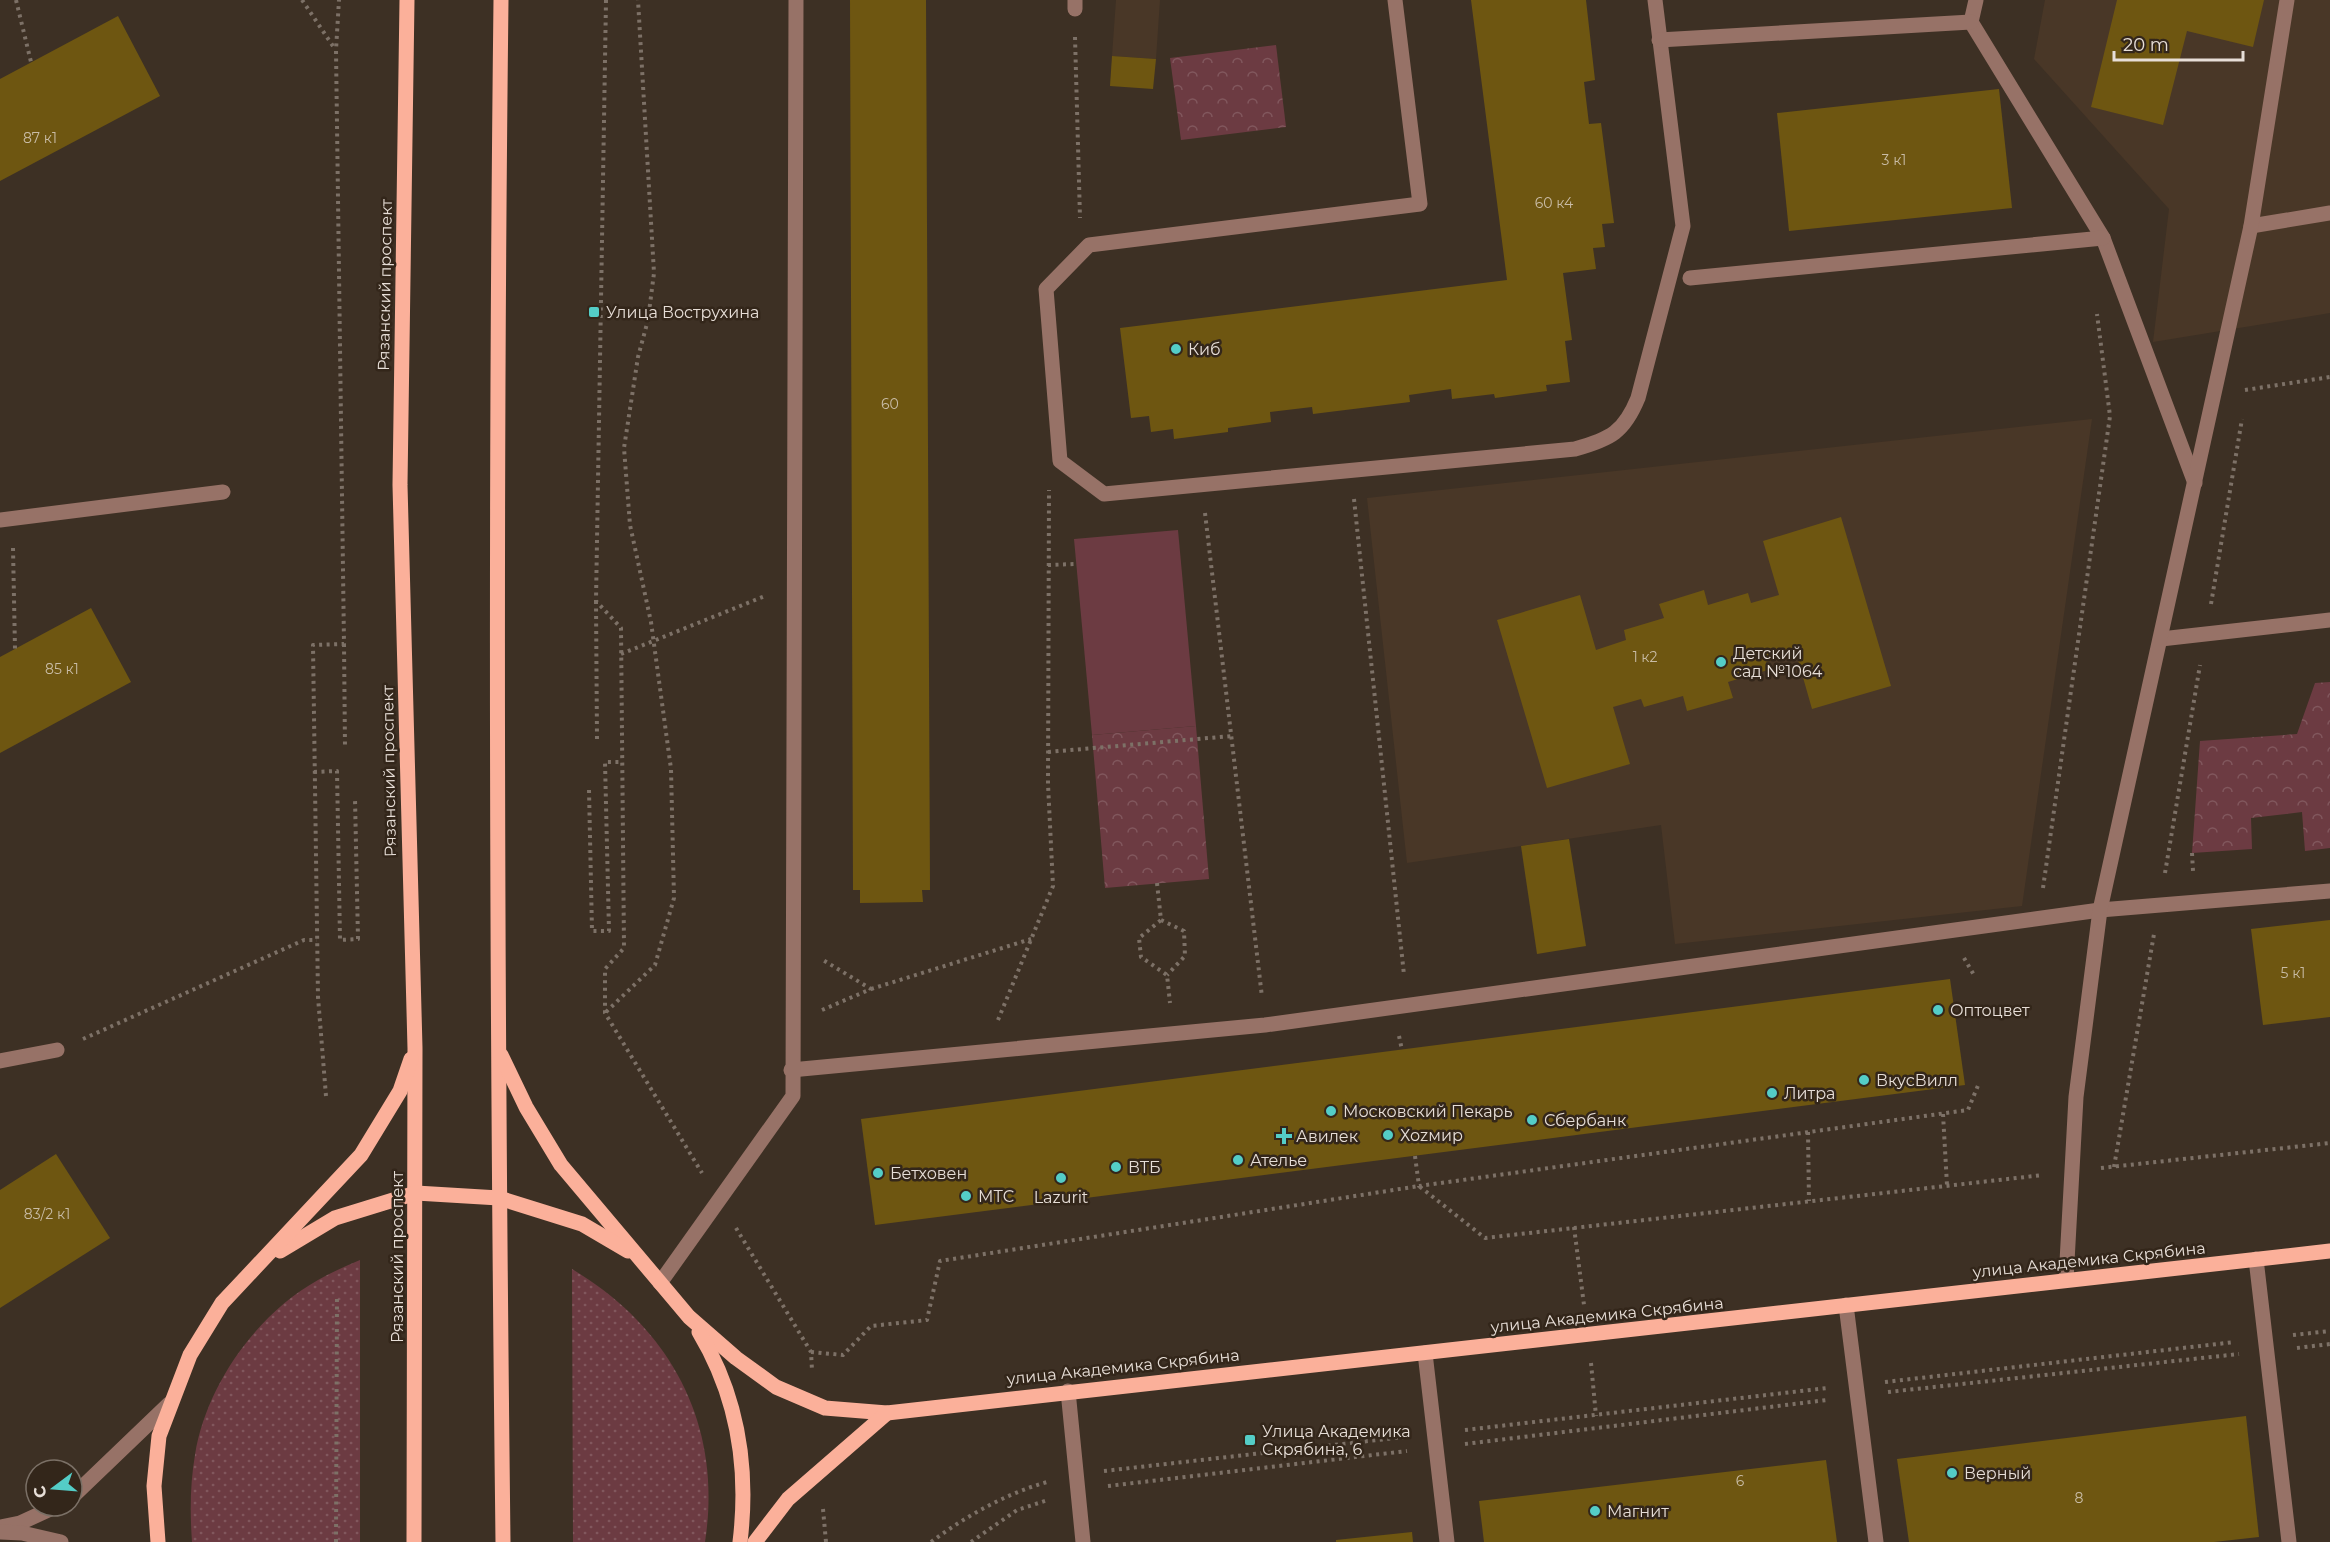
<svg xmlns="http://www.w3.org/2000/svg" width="2330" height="1542" font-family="Montserrat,sans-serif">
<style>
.built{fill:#493727}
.grass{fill:url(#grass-dots)}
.park{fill:url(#park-crowns)}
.pitch{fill:#6c3b42}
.building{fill:#6e5611}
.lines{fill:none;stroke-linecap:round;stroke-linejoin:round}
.path{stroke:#7d7167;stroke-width:4;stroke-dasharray:3 4.5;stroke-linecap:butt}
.minor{stroke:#977267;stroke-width:15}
.major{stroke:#fbb09a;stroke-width:15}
.poi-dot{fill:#54cdc7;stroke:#33261a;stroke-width:2}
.labels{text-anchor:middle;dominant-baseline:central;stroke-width:5;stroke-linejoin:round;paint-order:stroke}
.number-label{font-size:14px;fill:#c9bca6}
.street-label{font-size:16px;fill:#e7ded7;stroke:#33261a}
.poi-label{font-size:16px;fill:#e7ded7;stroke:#33261a;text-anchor:start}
</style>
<defs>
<pattern id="grass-dots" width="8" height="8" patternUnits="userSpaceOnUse" patternTransform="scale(1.5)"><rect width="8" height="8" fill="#6c3b42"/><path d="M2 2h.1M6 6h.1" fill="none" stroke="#81575d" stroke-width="1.8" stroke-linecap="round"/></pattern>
<pattern id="park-crowns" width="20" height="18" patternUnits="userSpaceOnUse" patternTransform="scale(1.5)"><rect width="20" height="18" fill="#6c3b42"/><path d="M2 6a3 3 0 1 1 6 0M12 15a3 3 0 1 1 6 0" fill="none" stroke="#81575d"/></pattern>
</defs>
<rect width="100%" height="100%" fill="#3d3024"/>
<g class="built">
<polygon points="1116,0 1160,0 1156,59 1112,56"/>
<polygon points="2045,0 2330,0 2330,313 2153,342 2169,209 2034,59"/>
<polygon points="2092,419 2022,906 1675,944 1661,825 1407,863 1367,498"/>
</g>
<g class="grass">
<path d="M360,1260V1542H192C190,1513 190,1484 195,1455C206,1385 257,1314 318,1280C332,1272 346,1266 360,1260Z"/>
<path d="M572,1269C671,1328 723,1425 705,1542H573Z"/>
</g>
<g class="park">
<polygon points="1276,45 1286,127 1181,140 1170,58"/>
<polygon points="2330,682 2330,848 2305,851 2302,812 2251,818 2252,849 2192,853 2200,741 2297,734 2315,683"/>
<polygon points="1196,726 1209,879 1105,888 1092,735"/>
</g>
<polygon class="pitch" points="1178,530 1196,726 1092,735 1074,539"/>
<g class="building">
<polygon points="850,0 926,0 930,890 922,890 923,902 860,903 860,890 853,890"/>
<polygon points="1471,0 1586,0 1595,80 1584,82 1589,124 1601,123 1614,223 1602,224 1605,247 1593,248 1596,269 1563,273 1572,340 1565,341 1570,382 1546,385 1547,391 1495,398 1494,394 1452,399 1451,389 1409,395 1410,402 1313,414 1312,407 1270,412 1271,422 1228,428 1228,432 1174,439 1173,429 1151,432 1149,416 1131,418 1120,328 1507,280"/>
<polygon points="2117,0 2264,0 2253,47 2187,31 2163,125 2091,107"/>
<polygon points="118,16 160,96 0,181 0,79"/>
<polygon points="1112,56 1156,59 1153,89 1110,86"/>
<polygon points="1999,89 2012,208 1789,231 1777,113"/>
<polygon points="1841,517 1891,686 1812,709 1796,653 1766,662 1768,670 1728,682 1733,698 1687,711 1683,696 1644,707 1641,699 1613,707 1630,764 1547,788 1497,620 1580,595 1596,650 1626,640 1624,630 1664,618 1659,604 1704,590 1708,605 1748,593 1751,603 1779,595 1763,541"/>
<polygon points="91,608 131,682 0,753 0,657"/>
<polygon points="1569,839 1586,946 1537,954 1521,846"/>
<polygon points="2330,920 2330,1017 2263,1025 2251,929"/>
<polygon points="1950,979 1965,1085 875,1225 861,1119"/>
<polygon points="56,1154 110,1238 0,1308 0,1190"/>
<polygon points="2246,1416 2259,1537 2214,1542 1909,1542 1897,1459"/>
<polygon points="1826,1460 1837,1542 1484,1542 1479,1501"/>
<polygon points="1412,1532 1413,1542 1336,1542 1336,1540"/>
</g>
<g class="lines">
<g class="path">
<polyline points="16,0 31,62"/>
<polyline points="302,0 335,49"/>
<polyline points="606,0 596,601 621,628 624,948 605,969 605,1013 702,1173"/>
<polyline points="1075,37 1080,218"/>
<polyline points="2245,390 2330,377"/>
<polyline points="1354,499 1404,975"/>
<polyline points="1205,513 1262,997"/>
<polyline points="13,548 15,649"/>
<polyline points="1048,565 1076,564"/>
<polyline points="596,601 597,740"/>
<polyline points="2211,604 2242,419"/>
<polyline points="344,644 345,747"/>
<polyline points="621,654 765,596"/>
<polyline points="1048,752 1232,736"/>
<polyline points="314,772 337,771 340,940 358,939 355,799"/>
<polyline points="589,790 592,931 609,931 605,762 622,762"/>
<polyline points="2192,853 2193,871"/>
<polyline points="2165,873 2200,665"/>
<polyline points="1157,883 1161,920 1139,938 1141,957 1167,975 1170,1003"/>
<polyline points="2043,888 2110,416 2097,314"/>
<polyline points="1161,920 1184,931 1185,956 1167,975"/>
<polyline points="1964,958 1974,975"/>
<polyline points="871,989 1031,939"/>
<polyline points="822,1010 871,989 823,960"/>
<polyline points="606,1012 655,965 674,898 671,769 651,622 630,525 624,448 638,357 648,320 654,273 638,0"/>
<polyline points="998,1020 1053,886 1048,784 1049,490"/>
<polyline points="1399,1036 1402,1050"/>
<polyline points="83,1039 304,940 317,940"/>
<polyline points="326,1096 318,997 313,645 344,644 336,50 339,0"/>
<polyline points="1943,1114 1947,1185"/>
<polyline points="1808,1132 1809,1201"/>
<polyline points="1415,1156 1419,1186 1968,1110 1979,1083"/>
<polyline points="2114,1167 2154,934"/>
<polyline points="2101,1168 2330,1143"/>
<polyline points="1574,1227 1584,1305"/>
<polyline points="736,1228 811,1352 812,1370"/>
<polyline points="2293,1335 2330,1331"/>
<polyline points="2297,1348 2330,1344"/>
<polyline points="811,1352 843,1355 871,1326 927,1320 940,1261 1419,1186 1485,1238 2043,1175"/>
<polyline points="1591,1363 1596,1416"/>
<polyline points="1885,1382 2235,1342"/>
<polyline points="1888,1392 2239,1354"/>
<polyline points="1465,1430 1827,1388"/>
<polyline points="1465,1444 1827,1400"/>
<polyline points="1104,1471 1404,1437"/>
<polyline points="1108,1486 1407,1451"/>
<polyline points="823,1509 826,1542"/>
<polyline points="336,1542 337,1296"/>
<path d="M931,1542C966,1516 1005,1494 1047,1482"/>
<polyline points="971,1542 1017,1510 1048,1500"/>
</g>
<g class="minor">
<polyline points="1075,0 1075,9"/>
<path d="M1395,0L1420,204L1089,245L1046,289L1060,461L1104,494L1575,449C1611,439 1624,432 1638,398L1683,226L1655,0"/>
<polyline points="1976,0 1971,22 2103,238 2195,483"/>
<polyline points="1659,40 1971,22"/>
<polyline points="2251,226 2330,213"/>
<polyline points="1690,278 2103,238"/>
<polyline points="0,520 223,492"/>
<polyline points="2161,639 2330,620"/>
<polyline points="0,1061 57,1050"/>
<polyline points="791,1070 1265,1025 2100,910 2330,891"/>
<polyline points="2256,1259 2289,1542"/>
<polyline points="2066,1280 2076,1097 2100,910 2251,226 2287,0"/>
<polyline points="660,1283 793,1096 796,0"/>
<polyline points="1846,1305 1876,1542"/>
<polyline points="1425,1353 1447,1542"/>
<polyline points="1068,1391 1083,1542"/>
<polyline points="72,1497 169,1404"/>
<polyline points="1,1527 20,1523 57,1506"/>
<polyline points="0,1532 22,1533 61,1542"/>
</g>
<g class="major">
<polyline points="407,0 400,485 415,1048 414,1542"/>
<path d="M501,0C495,514 497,1028 503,1542"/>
<polyline points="501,1055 526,1107 561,1165 689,1317 736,1358 776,1387 825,1408 887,1413 2330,1251"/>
<polyline points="280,1251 335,1218 416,1193 499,1198 582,1224 628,1251"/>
<path d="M699,1332C738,1397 749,1468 740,1542"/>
<polyline points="158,1542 154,1486 159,1436 190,1355 222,1303 361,1155 400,1091 411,1059"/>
<polyline points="755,1542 788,1499 887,1413"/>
</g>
</g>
<g class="poi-dot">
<rect x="588" y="306" width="12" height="12" rx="3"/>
<circle cx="1176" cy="349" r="6"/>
<circle cx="1721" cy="662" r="6"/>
<circle cx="1938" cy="1010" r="6"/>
<circle cx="1864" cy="1080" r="6"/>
<circle cx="1772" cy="1093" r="6"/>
<circle cx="1331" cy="1111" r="6"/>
<circle cx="1532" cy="1120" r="6"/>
<circle cx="1388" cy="1135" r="6"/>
<path d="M1281 1127h6v6h6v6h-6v6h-6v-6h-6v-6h6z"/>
<circle cx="1238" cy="1160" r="6"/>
<circle cx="1116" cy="1167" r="6"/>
<circle cx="878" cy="1173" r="6"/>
<circle cx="1061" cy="1178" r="6"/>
<circle cx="966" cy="1196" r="6"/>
<rect x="1244" y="1434" width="12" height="12" rx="3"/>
<circle cx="1952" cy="1473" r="6"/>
<circle cx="1595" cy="1511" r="6"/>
</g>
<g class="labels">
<g class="number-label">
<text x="40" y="138">87 к1</text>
<text x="1894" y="160">3 к1</text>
<text x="1554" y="203">60 к4</text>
<text x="890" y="404">60</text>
<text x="1645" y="657">1 к2</text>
<text x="62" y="669">85 к1</text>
<text x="2293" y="973">5 к1</text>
<text x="47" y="1214">83/2 к1</text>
<text x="1740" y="1481">6</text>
<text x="2079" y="1498">8</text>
</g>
<g class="street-label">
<text transform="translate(385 285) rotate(-89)">Рязанский проспект</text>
<text transform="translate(389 771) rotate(-91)">Рязанский проспект</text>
<text transform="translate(397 1257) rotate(-90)">Рязанский проспект</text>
<text transform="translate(2089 1260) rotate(-6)">улица Академика Скрябина</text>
<text transform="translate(1607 1315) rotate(-6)">улица Академика Скрябина</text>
<text transform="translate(1123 1367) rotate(-6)">улица Академика Скрябина</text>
</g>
<g class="poi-label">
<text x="606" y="312">Улица Вострухина</text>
<text x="1188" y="349">Киб</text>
<text x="1733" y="653">Детский<tspan x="1733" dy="18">сад №1064</tspan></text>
<text x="1950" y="1010">Оптоцвет</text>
<text x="1876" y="1080">ВкусВилл</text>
<text x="1784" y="1093">Литра</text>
<text x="1343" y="1111">Московский Пекарь</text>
<text x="1544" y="1120">Сбербанк</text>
<text x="1400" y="1135">Хоzмир</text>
<text x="1296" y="1136">Авилек</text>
<text x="1250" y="1160">Ателье</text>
<text x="1128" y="1167">ВТБ</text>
<text x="890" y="1173">Бетховен</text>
<text x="978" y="1196">МТС</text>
<text x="1061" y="1197" text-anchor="middle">Lazurit</text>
<text x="1262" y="1431">Улица Академика<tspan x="1262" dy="18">Скрябина, 6</tspan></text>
<text x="1964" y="1473">Верный</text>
<text x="1607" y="1511">Магнит</text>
</g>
</g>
<g transform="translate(54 1488) rotate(254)"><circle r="28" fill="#33261a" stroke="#7b7066" stroke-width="1.5"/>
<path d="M0-4.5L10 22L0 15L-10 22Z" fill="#54cdc7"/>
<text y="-9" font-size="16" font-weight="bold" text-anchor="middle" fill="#e7ded7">С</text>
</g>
<path d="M2114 51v9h129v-9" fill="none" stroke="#e7ded7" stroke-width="3"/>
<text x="2123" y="51" font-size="18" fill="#e7ded7" stroke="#33261a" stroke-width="4.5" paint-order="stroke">20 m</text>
</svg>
